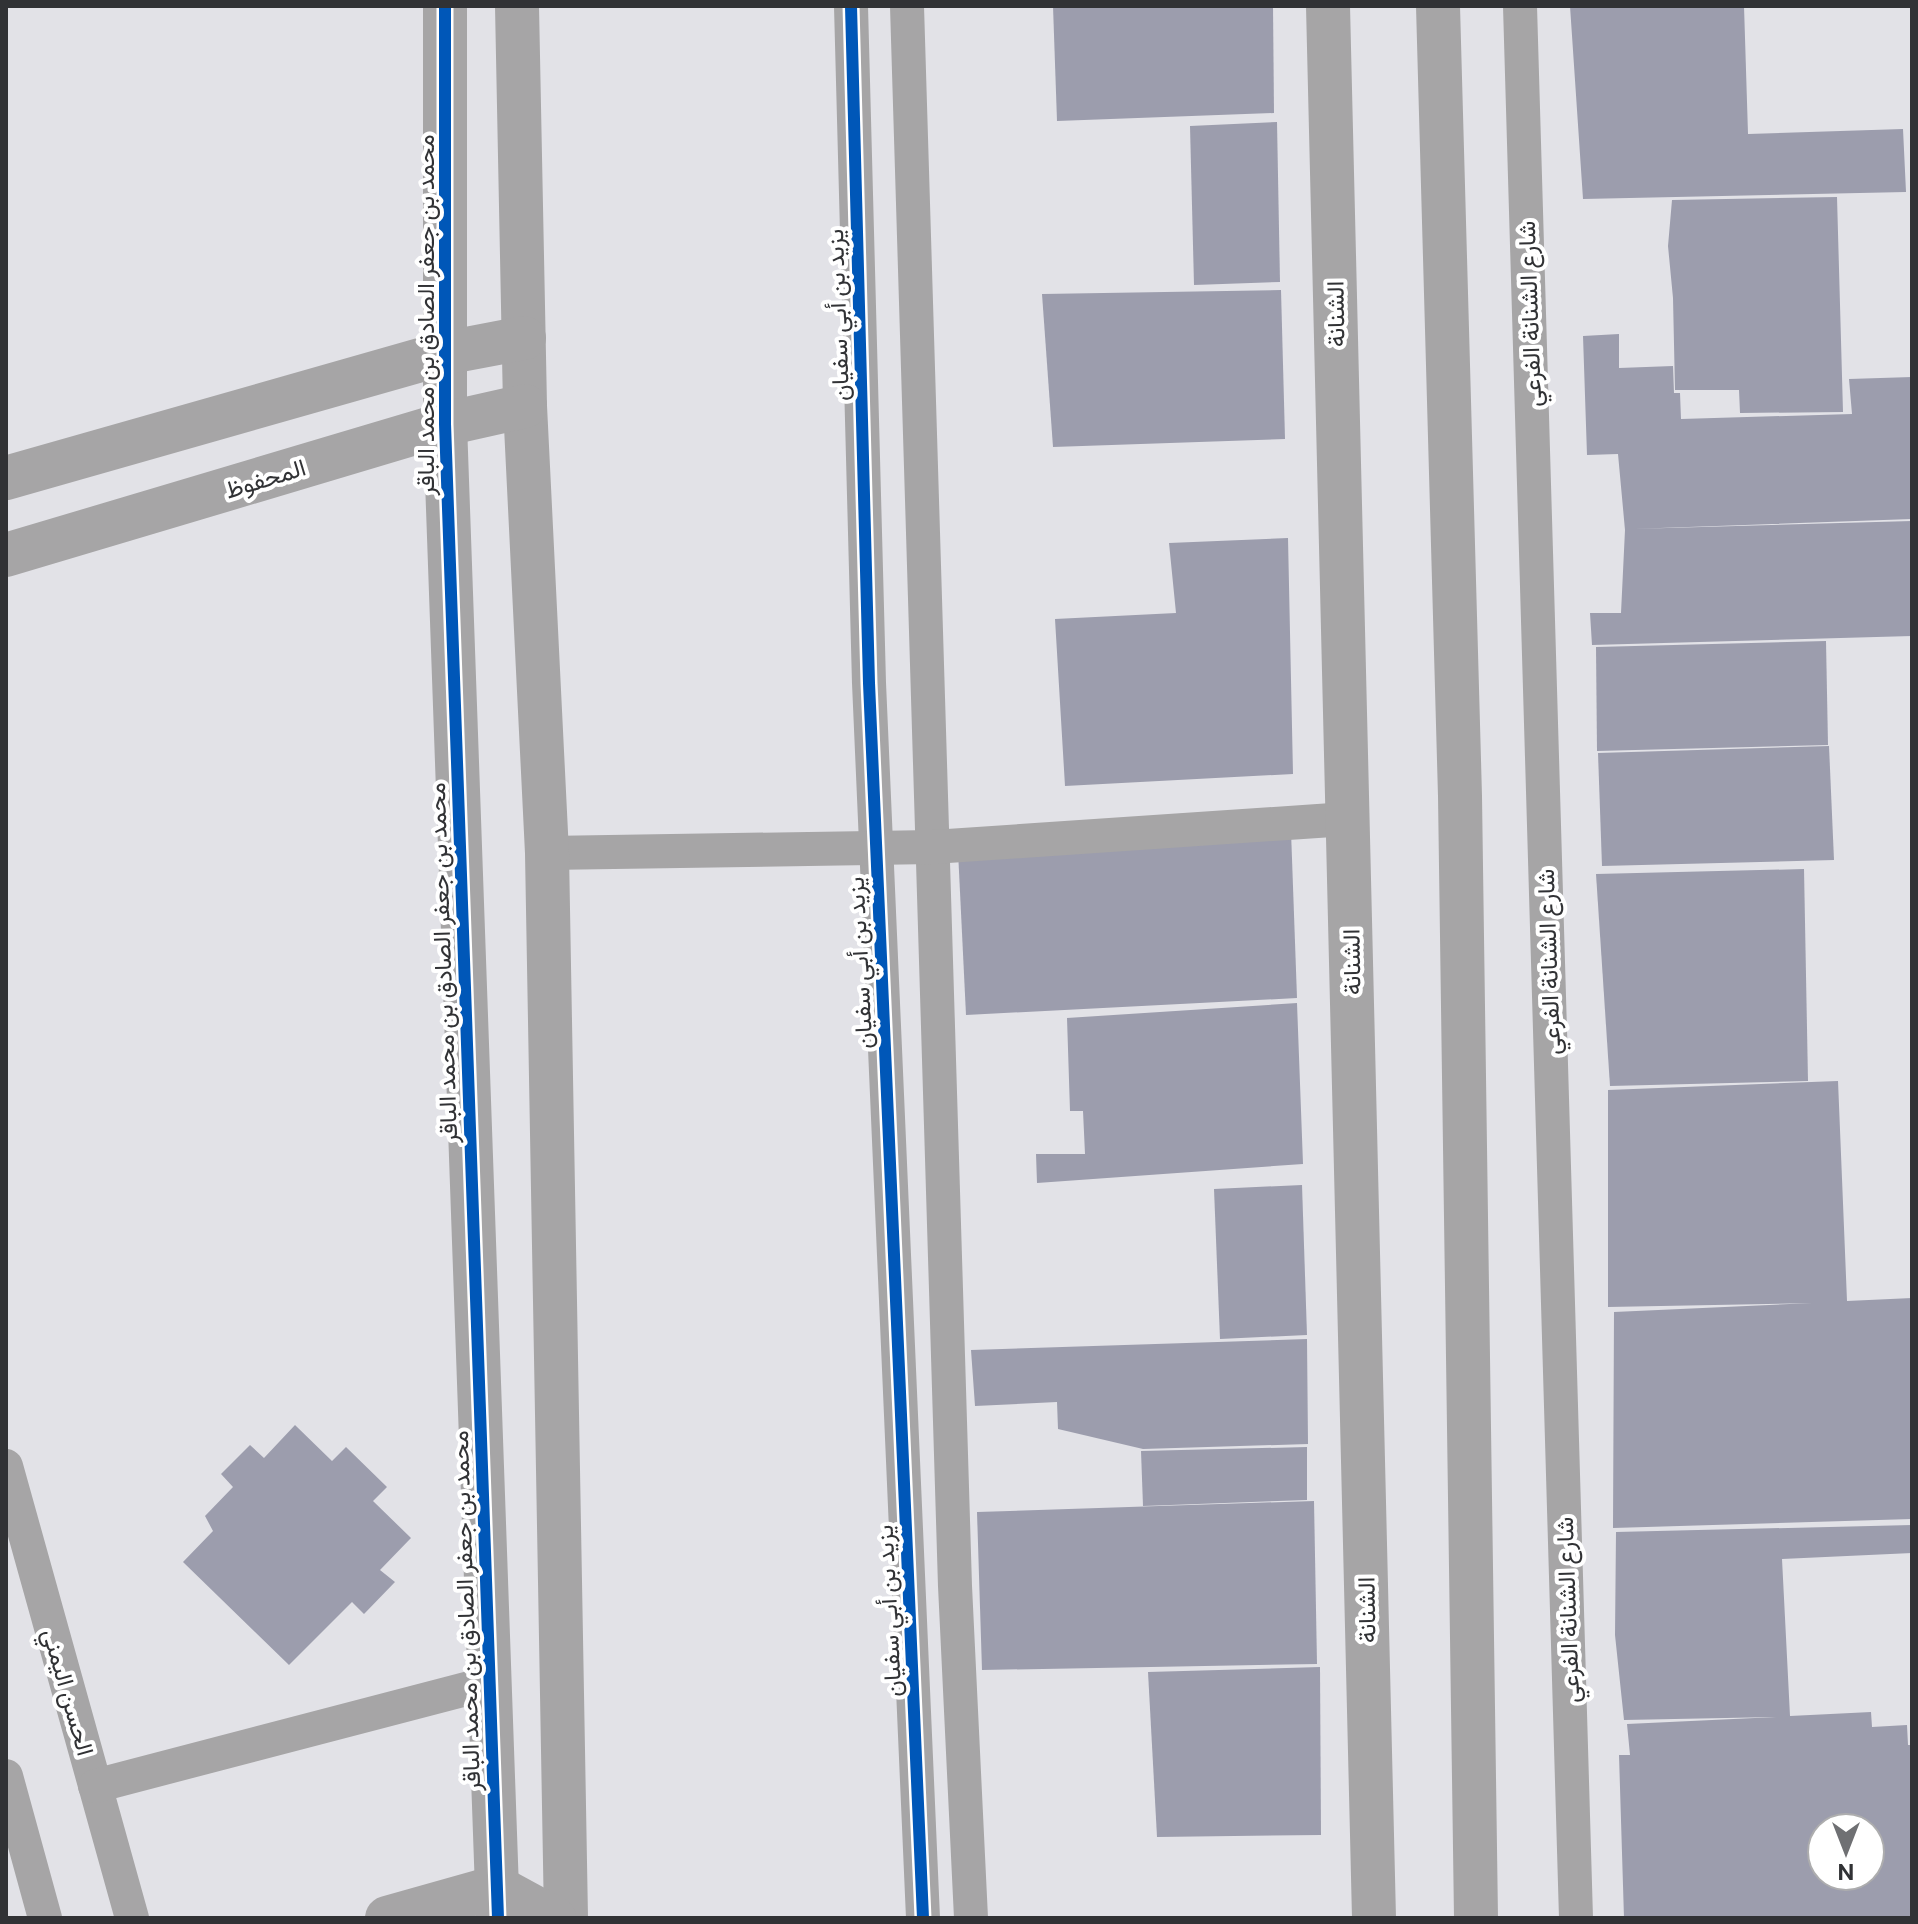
<svg xmlns="http://www.w3.org/2000/svg" width="1918" height="1924" font-family="'Public Sans',Vazirmatn,sans-serif">
<style>
.building{fill:#9c9dad;fill-rule:evenodd}
.lines{fill:none;stroke-linecap:round;stroke-linejoin:round}
.minor{stroke:#a6a5a6;stroke-width:34}
.tertiary{stroke:#a6a5a6;stroke-width:44}
.secondary{stroke:#a6a5a6;stroke-width:44}
.cycleway-casing{stroke:#fff;stroke-width:17}
.cycleway{stroke:#0057b8;stroke-width:12}
.labels{text-anchor:middle;dominant-baseline:central;stroke-width:8;stroke-linejoin:round;paint-order:stroke}
.street-label{font-size:24px;fill:#313235;stroke:#fff}
</style>
<rect width="100%" height="100%" fill="#e2e2e7"/>
<g class="building">
<polygon points="1053,6 1273,6 1274,113 1057,121"/>
<polygon points="1570,6 1744,6 1748,134 1903,129 1906,192 1583,199"/>
<polygon points="1277,122 1280,282 1194,285 1190,126"/>
<polygon points="1837,197 1843,412 1740,413 1739,390 1675,390 1673,298 1668,246 1672,200"/>
<polygon points="1281,290 1285,439 1053,447 1042,294"/>
<polygon points="1619,334 1619,368 1673,366 1674,393 1680,393 1681,419 1852,414 1849,379 1912,377 1912,519 1632,529 1912,521 1912,636 1592,645 1590,613 1621,613 1625,530 1618,454 1587,455 1583,336"/>
<polygon points="1288,538 1293,774 1065,786 1055,619 1176,613 1169,543"/>
<polygon points="1826,641 1828,745 1597,751 1596,647"/>
<polygon points="1829,746 1834,860 1602,866 1598,753"/>
<polygon points="1291,831 1297,998 966,1015 958,851"/>
<polygon points="1804,869 1808,1081 1610,1086 1596,874"/>
<polygon points="1297,1003 1303,1164 1037,1183 1036,1154 1085,1154 1083,1111 1070,1111 1067,1018"/>
<polygon points="1838,1081 1847,1301 1912,1298 1912,1519 1613,1528 1614,1312 1813,1303 1608,1307 1608,1090"/>
<polygon points="1302,1185 1307,1335 1220,1339 1214,1189"/>
<polygon points="1307,1339 1308,1444 1143,1449 1058,1429 1057,1402 975,1406 971,1350"/>
<polygon points="295,1425 332,1461 346,1447 387,1487 373,1501 411,1538 380,1570 395,1582 364,1614 352,1602 289,1665 183,1562 213,1531 205,1516 233,1487 221,1474 250,1445 264,1458"/>
<polygon points="1307,1447 1307,1500 1143,1506 1141,1451"/>
<polygon points="1314,1501 1317,1664 982,1670 977,1512"/>
<path d="M1912,1525V1553L1782,1559L1790,1716L1871,1712L1872,1727L1907,1725L1908,1745H1912V1918H1624L1619,1755H1630L1627,1724L1776,1717L1624,1720L1615,1635L1616,1532ZM1822,1828H1870V1876H1822Z"/>
<polygon points="1320,1667 1321,1835 1157,1837 1148,1672"/>
</g>
<g class="lines">
<g class="minor">
<polyline points="851,6 869,683 923,1918"/>
<polyline points="907,6 955,1586 971,1918"/>
<polyline points="1520,6 1576,1918"/>
<polyline points="547,853 933,847 1347,819"/>
<polyline points="6,1466 132,1918"/>
<polyline points="6,1776 45,1918"/>
<polyline points="95,1786 489,1683"/>
</g>
<g class="tertiary">
<polyline points="445,6 445,424 498,1918"/>
<polyline points="517,6 525,406 547,853 566,1918"/>
<polyline points="6,478 445,353 524,338"/>
<polyline points="6,555 445,424 525,406"/>
<polyline points="387,1918 497,1887 554,1918"/>
</g>
<g class="secondary">
<polyline points="1328,6 1374,1918"/>
<polyline points="1438,6 1460,796 1476,1918"/>
</g>
<defs>
<g id="cycleway">
<polyline points="445,6 445,424 498,1918"/>
<polyline points="851,6 869,683 923,1918"/>
</g>
</defs>
<use href="#cycleway" class="cycleway-casing"/>
<use href="#cycleway" class="cycleway"/>
</g>
<g class="labels">
<g class="street-label">
<text transform="translate(1335 314) rotate(-91)">الشنانة</text>
<text transform="translate(1529 314) rotate(-92)">شارع الشنانة الفرعي</text>
<text transform="translate(425 315) rotate(-90)">محمد بن جعفر الصادق بن محمد الباقر</text>
<text transform="translate(837 315) rotate(-92)">يزيد بن أبي سفيان</text>
<text transform="translate(265 478) rotate(-17)">المحفوظ</text>
<text transform="translate(1351 962) rotate(-91)">الشنانة</text>
<text transform="translate(1548 962) rotate(-92)">شارع الشنانة الفرعي</text>
<text transform="translate(442 963) rotate(-92)">محمد بن جعفر الصادق بن محمد الباقر</text>
<text transform="translate(859 963) rotate(-93)">يزيد بن أبي سفيان</text>
<text transform="translate(1366 1610) rotate(-91)">الشنانة</text>
<text transform="translate(1567 1610) rotate(-92)">شارع الشنانة الفرعي</text>
<text transform="translate(465 1611) rotate(-92)">محمد بن جعفر الصادق بن محمد الباقر</text>
<text transform="translate(888 1611) rotate(-93)">يزيد بن أبي سفيان</text>
<text transform="translate(69 1692) rotate(74)">الحسن اليمني</text>
</g>
</g>
<rect width="1918" height="1924" fill="none" stroke="#313235" stroke-width="16"/>
<g transform="translate(1846 1852) rotate(180)"><circle r="38" fill="#ffffff" stroke="#adadae" stroke-width="2"/>
<path d="M0-6L14 30L0 20L-14 30Z" fill="#6f7073"/>
<text y="-12" font-size="22" font-weight="bold" text-anchor="middle" fill="#313235">N</text>
</g>
</svg>
